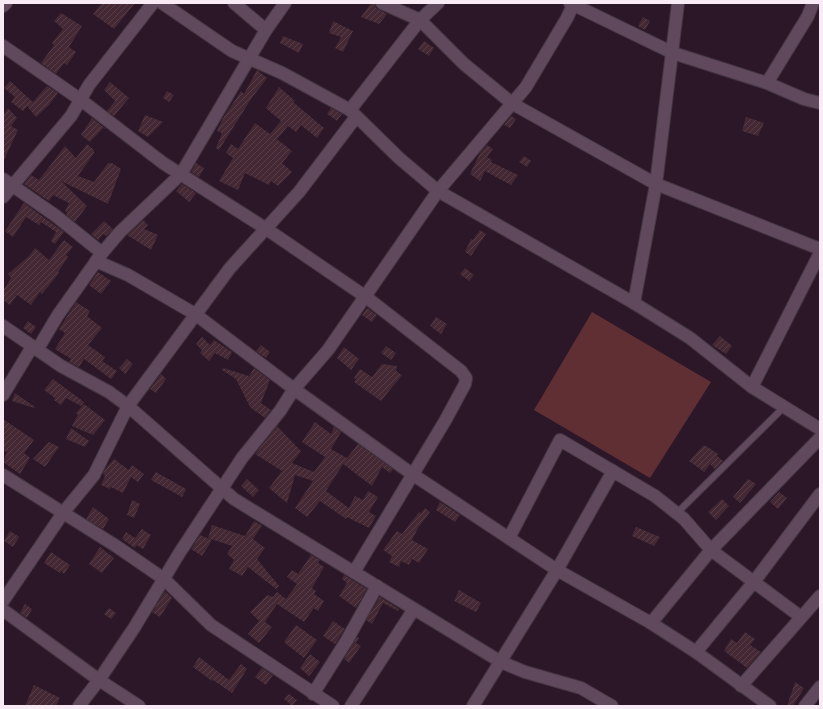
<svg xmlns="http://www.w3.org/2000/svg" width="823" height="709" font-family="'Open Sans',sans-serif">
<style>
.grass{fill:#602f33}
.building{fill:url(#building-hatch)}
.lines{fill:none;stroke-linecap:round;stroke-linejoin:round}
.lane-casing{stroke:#453643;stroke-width:8}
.street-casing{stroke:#453643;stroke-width:14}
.lane{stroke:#60495c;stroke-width:6}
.street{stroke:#60495c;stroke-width:12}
</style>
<defs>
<pattern id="building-hatch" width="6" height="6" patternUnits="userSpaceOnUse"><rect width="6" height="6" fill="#442934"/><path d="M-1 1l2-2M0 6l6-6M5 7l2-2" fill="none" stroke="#563e48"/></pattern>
</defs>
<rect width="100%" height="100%" fill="#2b1728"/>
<polygon class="grass" points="592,312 711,382 650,478 534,410"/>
<g class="building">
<polygon points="102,3 135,3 114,29 93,14"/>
<polygon points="371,3 375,3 376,8 387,14 379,24 361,17"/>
<polygon points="61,13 82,26 69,47 76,52 67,65 64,63 56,74 41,63 54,45 52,43 63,29 54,21"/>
<polygon points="643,17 650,21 645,30 638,26"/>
<polygon points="333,21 353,31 343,52 335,48 341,37 329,33"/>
<polygon points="283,36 303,44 299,53 280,43"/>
<polygon points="424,41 434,48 429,56 418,49"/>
<polygon points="257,70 267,78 251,99 219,150 216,148 222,133 217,131 223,118 241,91 244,94"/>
<polygon points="10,81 33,102 47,86 58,93 49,105 36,117 27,106 23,111 11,102 15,97 4,88"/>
<polygon points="110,82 129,98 114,116 107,111 115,101 104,90"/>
<polygon points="279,87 295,101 293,102 324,128 317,138 301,125 296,132 288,126 277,139 292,151 282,163 292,172 278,186 271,181 269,185 245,173 238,190 219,181 233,158 226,153 231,144 238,149 255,123 270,134 281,121 266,108"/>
<polygon points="167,91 174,95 169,102 163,98"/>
<polygon points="8,108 17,118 11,126 18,130 3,162 3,115"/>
<polygon points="331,108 342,114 337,121 327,114"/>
<polygon points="145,115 163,122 148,137 138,131"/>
<polygon points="511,116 516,119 510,128 504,125"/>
<polygon points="746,117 764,123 758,136 742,131"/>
<polygon points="92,118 106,129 103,128 90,142 81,135"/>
<polygon points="87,144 94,150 94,153 78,176 94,182 108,163 112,163 121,169 108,204 61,181 87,206 75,222 66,215 67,213 65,211 69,203 53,195 49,201 24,184 31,175 39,180 65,146 76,158"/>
<polygon points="487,145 493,149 487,157 492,160 491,162 518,175 511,185 485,171 480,181 470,174 480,153"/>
<polygon points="524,156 531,161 527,167 519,162"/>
<polygon points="196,163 204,168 199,177 191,172"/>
<polygon points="182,184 196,193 189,202 176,191"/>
<polygon points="24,203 64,232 55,244 51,241 56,232 41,222 39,225 26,217 13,237 5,231"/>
<polygon points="143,220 148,225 144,229 158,235 151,250 127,235"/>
<polygon points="104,221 113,229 106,236 103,234 98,240 91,234"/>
<polygon points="480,230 486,234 471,256 465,252 471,239 473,240"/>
<polygon points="64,240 73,247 66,255 68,257 58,272 59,273 42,294 40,292 31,305 17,295 10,305 3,300 3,291 11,278 8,274 29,256 35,248 49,260"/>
<polygon points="465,268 474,275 469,281 460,274"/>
<polygon points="98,272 111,281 101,294 89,285"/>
<polygon points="76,302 90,311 87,316 102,328 88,345 105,357 102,361 117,371 111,379 84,359 79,367 69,362 71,359 55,349 65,333 59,329"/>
<polygon points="367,308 377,315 372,322 362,315"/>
<polygon points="436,317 447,324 441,334 430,326"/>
<polygon points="28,321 36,327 31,334 23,328"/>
<polygon points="720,336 732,346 726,354 712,345"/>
<polygon points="202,337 210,345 214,340 232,352 228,360 215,353 209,361 200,353 202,350 196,344"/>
<polygon points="261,345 270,352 266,358 256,351"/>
<polygon points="386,346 396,353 391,360 381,353"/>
<polygon points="344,347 359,359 351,370 337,358"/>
<polygon points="127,359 133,364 125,374 119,368"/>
<polygon points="382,364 397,366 396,371 402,375 381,401 354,382 356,379 354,378 360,369 372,377"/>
<polygon points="223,368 249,376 254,368 270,380 261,403 271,410 265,418 250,407 236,379 222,370"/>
<polygon points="161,374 166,379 156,393 150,389"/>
<polygon points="53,379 84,402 81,406 66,398 61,405 54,400 55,398 44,390"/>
<polygon points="15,393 35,407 34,408 12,401"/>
<polygon points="84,404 105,420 93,435 72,426 78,415 76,413"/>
<polygon points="3,419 34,440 24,453 30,458 20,474 3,462 7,452 3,450"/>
<polygon points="315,422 331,434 334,427 341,432 331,449 347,458 358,444 393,469 390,473 382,467 372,486 343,464 326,491 349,508 355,496 363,500 368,491 378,497 369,512 376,516 369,528 347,517 346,519 320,501 307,517 295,508 313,481 295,475 287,503 269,488 282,471 255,454 277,426 301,451 292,463 314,472 325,457 302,442"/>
<polygon points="71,428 89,441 85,447 66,439"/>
<polygon points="49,442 59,447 45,467 33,459"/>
<polygon points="703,446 706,446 718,454 717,456 723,461 715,469 710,464 704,472 689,461"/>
<polygon points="114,459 129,470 132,465 144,474 138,482 131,477 123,493 111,487 110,489 101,485 105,476 103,474 105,469"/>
<polygon points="156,472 186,489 182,497 151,480"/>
<polygon points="247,479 259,490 253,497 241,486"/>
<polygon points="748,479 756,484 740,503 733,497"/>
<polygon points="779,492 787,498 778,509 770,502"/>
<polygon points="722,499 729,506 716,520 708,512"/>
<polygon points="132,500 140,504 134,518 127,515"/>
<polygon points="440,502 460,515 455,522 436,510"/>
<polygon points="93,507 109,519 103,529 86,519"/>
<polygon points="425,508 430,512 418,528 412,540 428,549 419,563 412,559 409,565 401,561 399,567 389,562 392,556 383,550 397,531 402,534 419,512 421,513"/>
<polygon points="254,521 262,526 253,539 265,548 257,559 279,586 276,589 248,567 242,576 229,569 234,560 227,554 232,546 208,538 212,525 245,536"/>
<polygon points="636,527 660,537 654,546 632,536"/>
<polygon points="142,529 151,535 143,549 137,545 135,548 122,539 126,532 135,538"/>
<polygon points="10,531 19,537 13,547 4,541"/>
<polygon points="200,535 212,540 202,556 191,549"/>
<polygon points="100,547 114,558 102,573 89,564"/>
<polygon points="51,552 70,565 64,574 61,571 60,573 44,563"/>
<polygon points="311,555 320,560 318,563 324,567 312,588 316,591 314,594 324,601 318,611 314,608 304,622 277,604 265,622 272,627 259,643 248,634 259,621 250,612 267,595 273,597 277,592 286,599 297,584 287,577 292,570 298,574"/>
<polygon points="344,575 367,589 356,608 339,596 347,583 342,579"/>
<polygon points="459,590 481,603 476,612 454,601"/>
<polygon points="165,591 172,598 160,617 152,612"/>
<polygon points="380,597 399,609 398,611 383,603 372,624 366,620"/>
<polygon points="25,604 32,609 27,618 20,613"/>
<polygon points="109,608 116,613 111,619 104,614"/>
<polygon points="333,621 345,629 335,644 323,636"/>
<polygon points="296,625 317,640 304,658 284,642"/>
<polygon points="745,632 755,639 750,645 761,652 747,668 724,651 731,639 737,643"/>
<polygon points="357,637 359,638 356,643 361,646 349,663 344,659"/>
<polygon points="310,654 320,662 309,676 300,668"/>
<polygon points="199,657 229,680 241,664 247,669 232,693 213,680 212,681 193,667"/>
<polygon points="262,668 273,675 266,685 255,677"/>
<polygon points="795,682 804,688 793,706 787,706"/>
<polygon points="34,685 60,698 56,706 25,706"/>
<polygon points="289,694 297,700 292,706 284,699"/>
</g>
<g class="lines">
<defs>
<polyline id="lane" points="677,513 784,407"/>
<g id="street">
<polyline points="162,3 232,51 282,73 350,110 399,158 438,191 634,303 690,338 752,387 820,429"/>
<polyline points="234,3 266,30"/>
<polyline points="382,3 420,20 464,64 513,104 656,184 820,249"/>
<polyline points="570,3 673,53 767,83 804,99 820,103"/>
<polyline points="3,6 6,3"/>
<polyline points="3,46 81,100 163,163 265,228 366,297 461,371 466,378 465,384 445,421 354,572"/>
<polyline points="767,83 808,16 813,3"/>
<polyline points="350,110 420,20 438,3"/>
<polyline points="3,179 56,216 102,253"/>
<polyline points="3,197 71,116 89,85 153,3"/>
<polyline points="96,261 128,275 195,314 294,389 412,474 557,570 651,623 696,652 770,706"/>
<polyline points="634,303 656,184 678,3"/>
<polyline points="3,326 61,366 109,392 128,406 234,499 501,662 525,672 581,688 612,706"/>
<polyline points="37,350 58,315 102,253 120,232 181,174 266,30 285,3"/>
<polyline points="752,387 820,253"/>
<polyline points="3,395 32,347"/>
<polyline points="3,475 116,546 164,579 211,625 333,706"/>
<polyline points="509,538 560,440 655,496 684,519 711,550 801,617"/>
<polyline points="3,601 63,513 94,475 128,406 230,268 299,192 356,117"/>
<polyline points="3,610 99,680 139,706"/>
<polyline points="651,623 711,550 820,438"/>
<polyline points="696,652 753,583 820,494"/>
<polyline points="741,686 820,596"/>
<polyline points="313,694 347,640 377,586"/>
<polyline points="79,706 99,680 134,628 180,552 242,458 280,411 294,389 328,350 438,191 526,87 567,18 574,3"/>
<polyline points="351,706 414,609"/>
<polyline points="473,706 557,570 613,471"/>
<polyline points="805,706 820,687"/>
</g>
</defs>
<use href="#lane" class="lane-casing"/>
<use href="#street" class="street-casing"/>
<use href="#lane" class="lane"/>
<use href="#street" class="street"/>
</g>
<rect width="823" height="709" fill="none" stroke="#f8ebf6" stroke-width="8"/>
</svg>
